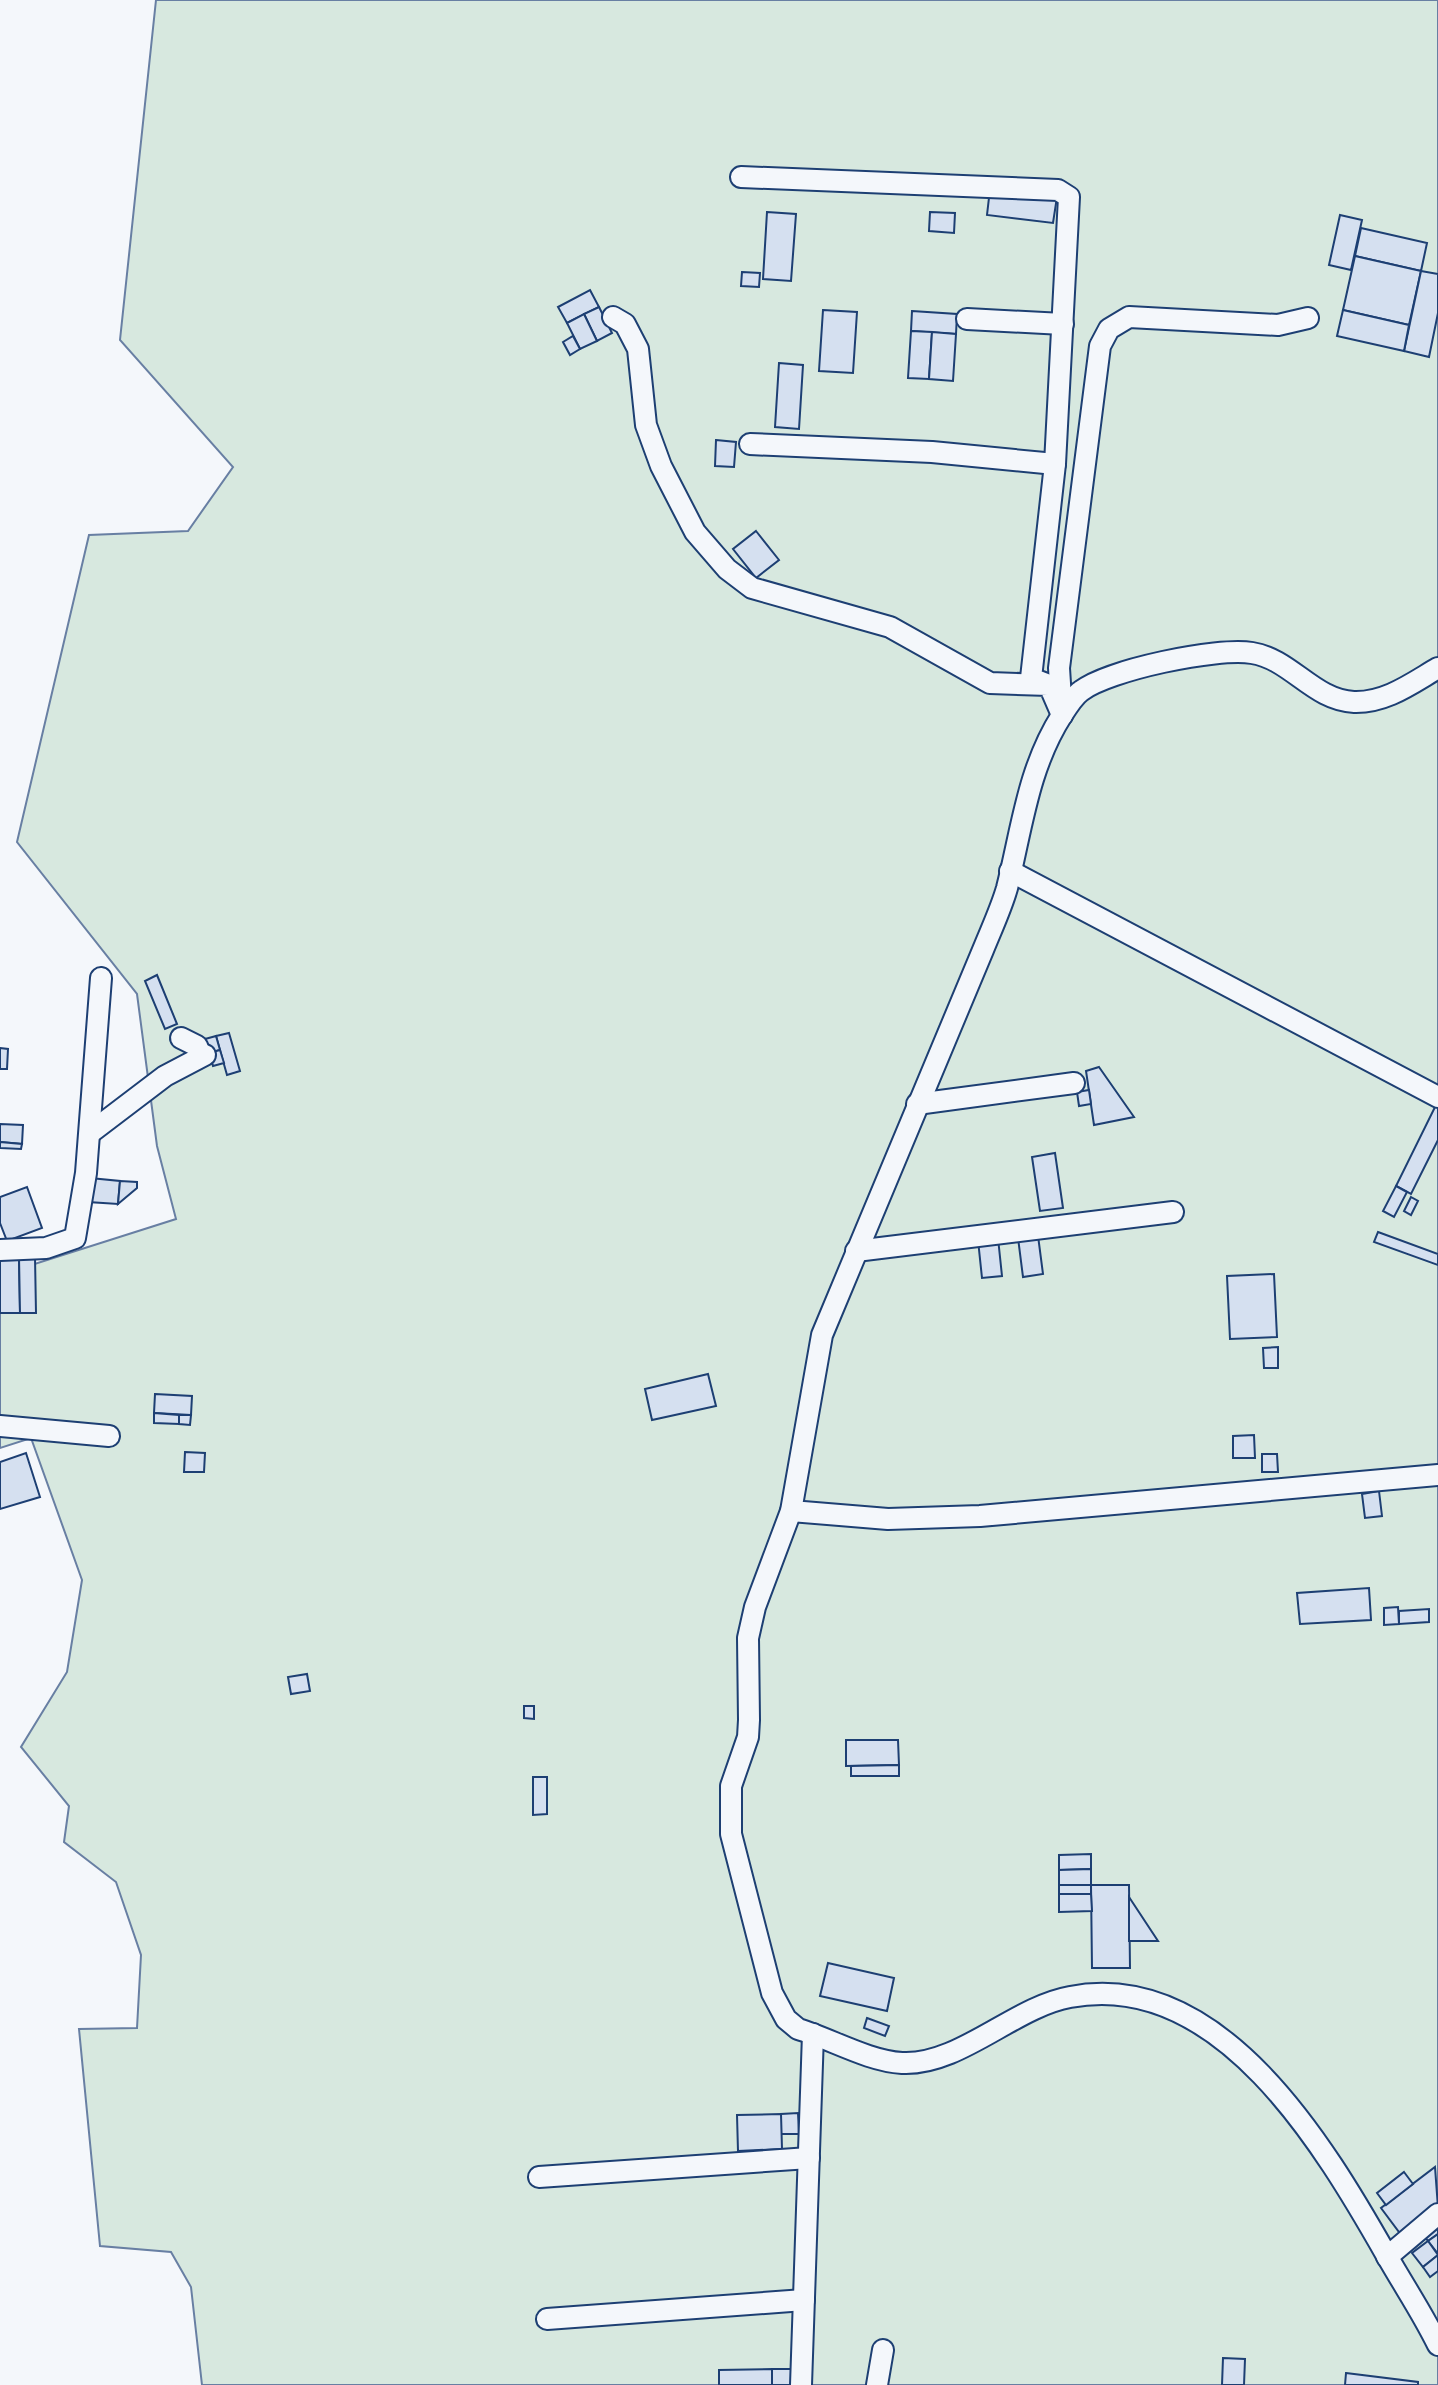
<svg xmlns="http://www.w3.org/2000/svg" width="1438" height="2385" font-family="'Roboto Condensed',sans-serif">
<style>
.green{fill:#d7e8df;stroke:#687fa3;stroke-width:2}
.building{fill:#d5e0f0;stroke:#1d3f73;stroke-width:2}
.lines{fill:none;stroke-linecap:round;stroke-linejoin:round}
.minor-casing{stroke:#1d3f73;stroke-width:24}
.minor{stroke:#f4f7fb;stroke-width:20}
</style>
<rect width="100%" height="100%" fill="#f4f7fb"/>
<polygon class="green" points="156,0 1438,0 1438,2385 202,2385 191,2287 171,2252 100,2246 79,2029 137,2028 141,1955 116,1882 64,1842 69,1806 21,1747 67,1672 82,1580 31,1438 0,1448 0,1275 176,1219 157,1146 137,994 17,842 89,535 188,531 233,467 120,340"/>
<g class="building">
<polygon points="990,189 1057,197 1053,223 987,215"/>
<polygon points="767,212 796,214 791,281 763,279"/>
<polygon points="930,212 955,213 954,233 929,231"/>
<polygon points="1340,215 1362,220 1351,270 1329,265"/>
<polygon points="1361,228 1427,243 1421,271 1355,256"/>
<polygon points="1355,256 1421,271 1409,325 1343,310"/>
<polygon points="1421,271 1438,274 1438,313 1429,357 1404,351"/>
<polygon points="742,272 760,273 759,287 741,286"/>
<polygon points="590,290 599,307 567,323 558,307"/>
<polygon points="599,307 612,333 597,341 584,314"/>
<polygon points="823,310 857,312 853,373 819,371"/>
<polygon points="1343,310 1409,325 1404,351 1337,336"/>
<polygon points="912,311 957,314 956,334 911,331"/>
<polygon points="584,314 597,341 580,349 567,323"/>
<polygon points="911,331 932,332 929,379 908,378"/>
<polygon points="932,332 956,334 953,381 929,379"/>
<polygon points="573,336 580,349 570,355 563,342"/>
<polygon points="779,363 803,365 799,429 775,427"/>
<polygon points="716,440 736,442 734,467 715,466"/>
<polygon points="756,531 779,560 756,578 733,549"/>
<polygon points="157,975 177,1024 165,1029 145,981"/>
<polygon points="229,1033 240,1071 227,1075 216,1036"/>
<polygon points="216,1036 220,1050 209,1053 205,1039"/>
<polygon points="0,1048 8,1049 7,1069 0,1069"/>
<polygon points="220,1050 224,1063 213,1066 209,1053"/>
<polygon points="1099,1067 1134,1117 1094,1125 1086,1071"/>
<polygon points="1089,1090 1091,1104 1079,1106 1077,1092"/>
<polygon points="1438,1101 1438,1140 1411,1194 1396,1186"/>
<polygon points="0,1124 23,1125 22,1144 0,1142"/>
<polygon points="0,1142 22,1144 21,1149 0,1148"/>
<polygon points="1055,1153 1063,1208 1040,1211 1032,1157"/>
<polygon points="90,1178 120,1181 118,1204 88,1202"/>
<polygon points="120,1181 137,1182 137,1188 118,1204"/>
<polygon points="1396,1186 1407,1192 1394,1217 1383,1211"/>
<polygon points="27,1187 42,1228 7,1241 0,1223 0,1197"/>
<polygon points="1411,1197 1418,1201 1411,1215 1404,1211"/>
<polygon points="1037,1228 1043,1274 1023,1277 1017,1230"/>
<polygon points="1378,1232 1438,1254 1438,1265 1374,1242"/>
<polygon points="998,1238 1002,1276 982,1278 978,1240"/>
<polygon points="0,1257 19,1257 20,1313 0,1313"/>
<polygon points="19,1257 35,1257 36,1313 20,1313"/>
<polygon points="1274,1274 1277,1337 1230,1339 1227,1276"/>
<polygon points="1278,1347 1278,1368 1264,1368 1263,1348"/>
<polygon points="708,1374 716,1406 652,1420 645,1389"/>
<polygon points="155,1394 192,1396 191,1415 154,1413"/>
<polygon points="154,1413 179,1415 179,1424 154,1423"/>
<polygon points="179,1415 191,1415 190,1425 179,1424"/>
<polygon points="1254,1435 1255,1458 1233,1458 1233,1436"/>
<polygon points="185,1452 205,1453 204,1472 184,1472"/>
<polygon points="26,1453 40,1497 0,1509 0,1462"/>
<polygon points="1262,1454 1277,1454 1278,1472 1262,1472"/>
<polygon points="1379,1491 1382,1516 1365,1518 1362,1494"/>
<polygon points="1369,1588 1371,1620 1300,1624 1297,1593"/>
<polygon points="1398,1607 1399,1624 1384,1625 1384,1608"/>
<polygon points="1429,1609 1429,1622 1399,1624 1399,1611"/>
<polygon points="307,1674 310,1691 291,1694 288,1677"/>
<polygon points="524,1706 534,1706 534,1719 524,1718"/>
<polygon points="846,1740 898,1740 899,1765 846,1766"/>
<polygon points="899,1765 899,1776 851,1776 851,1766"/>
<polygon points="533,1777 547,1777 547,1814 533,1815"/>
<polygon points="1091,1854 1091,1869 1059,1870 1059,1855"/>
<polygon points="1091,1869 1091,1885 1059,1885 1059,1870"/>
<rect x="1059" y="1885" width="32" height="9"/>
<polygon points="1091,1885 1129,1885 1130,1968 1092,1968"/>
<polygon points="1059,1894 1091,1894 1092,1911 1059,1912"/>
<polygon points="1129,1897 1158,1941 1129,1941"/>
<polygon points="828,1963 894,1978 887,2011 820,1996"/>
<polygon points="867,2018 889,2026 885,2036 864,2028"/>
<polygon points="798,2113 799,2134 781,2134 781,2114"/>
<polygon points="781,2114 782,2149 738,2151 737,2115"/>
<polygon points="1435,2167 1438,2208 1402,2236 1381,2208"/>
<polygon points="1404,2172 1413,2184 1386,2205 1377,2193"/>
<polygon points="1438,2220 1438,2234 1428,2241 1422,2233"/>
<polygon points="1438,2234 1438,2254 1428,2241"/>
<polygon points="1428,2241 1438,2255 1423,2267 1412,2253"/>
<polygon points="1438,2255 1438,2271 1430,2277 1423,2267"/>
<polygon points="1223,2358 1245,2359 1244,2385 1222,2385"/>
<rect x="772" y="2369" width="19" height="16"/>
<polygon points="772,2369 772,2385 719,2385 719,2370"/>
<polygon points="1346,2373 1418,2382 1418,2385 1345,2385"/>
</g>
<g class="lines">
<defs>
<g id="minor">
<polyline points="741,177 1058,190 1069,197 1055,464 1031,678 1049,685"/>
<polyline points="613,317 625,324 638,349 646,425 661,466 695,532 727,569 752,588 890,627 990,683 1049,685 1062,715 1059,668 1100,346 1109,329 1129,317 1278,325 1308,318"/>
<polyline points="967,319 1063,324"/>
<polyline points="750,444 932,452 1055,464"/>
<path d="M1438,668C1412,683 1386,703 1354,702C1313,700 1291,659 1252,653C1217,647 1108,670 1081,691C1074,696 1067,707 1062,715C1028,768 1022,828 1007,888C1001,909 991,930 983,950L822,1335L791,1511L755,1607L748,1638L749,1720L748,1737L731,1786V1834L772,1993L786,2019L798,2029C831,2039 868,2061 902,2063C959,2066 1014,2007 1070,1997C1220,1968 1325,2147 1387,2256C1404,2286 1423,2314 1438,2345"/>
<polyline points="1010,871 1438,1097"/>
<polyline points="181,1038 197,1046 201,1056"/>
<polyline points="917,1104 1074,1083"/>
<polyline points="90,1133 165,1076 205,1055"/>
<polyline points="0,1250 46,1248 75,1238 86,1173 101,978"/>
<polyline points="856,1251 1173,1212"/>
<polyline points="0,1426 109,1436"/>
<polyline points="791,1511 888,1519 980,1516 1438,1475"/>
<polyline points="539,2177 809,2158"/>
<polyline points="1387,2257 1438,2214"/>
<polyline points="547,2319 804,2300"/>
<polyline points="801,2385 813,2034"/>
<polyline points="877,2385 883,2350"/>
</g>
</defs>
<use href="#minor" class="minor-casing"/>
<use href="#minor" class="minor"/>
</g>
</svg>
